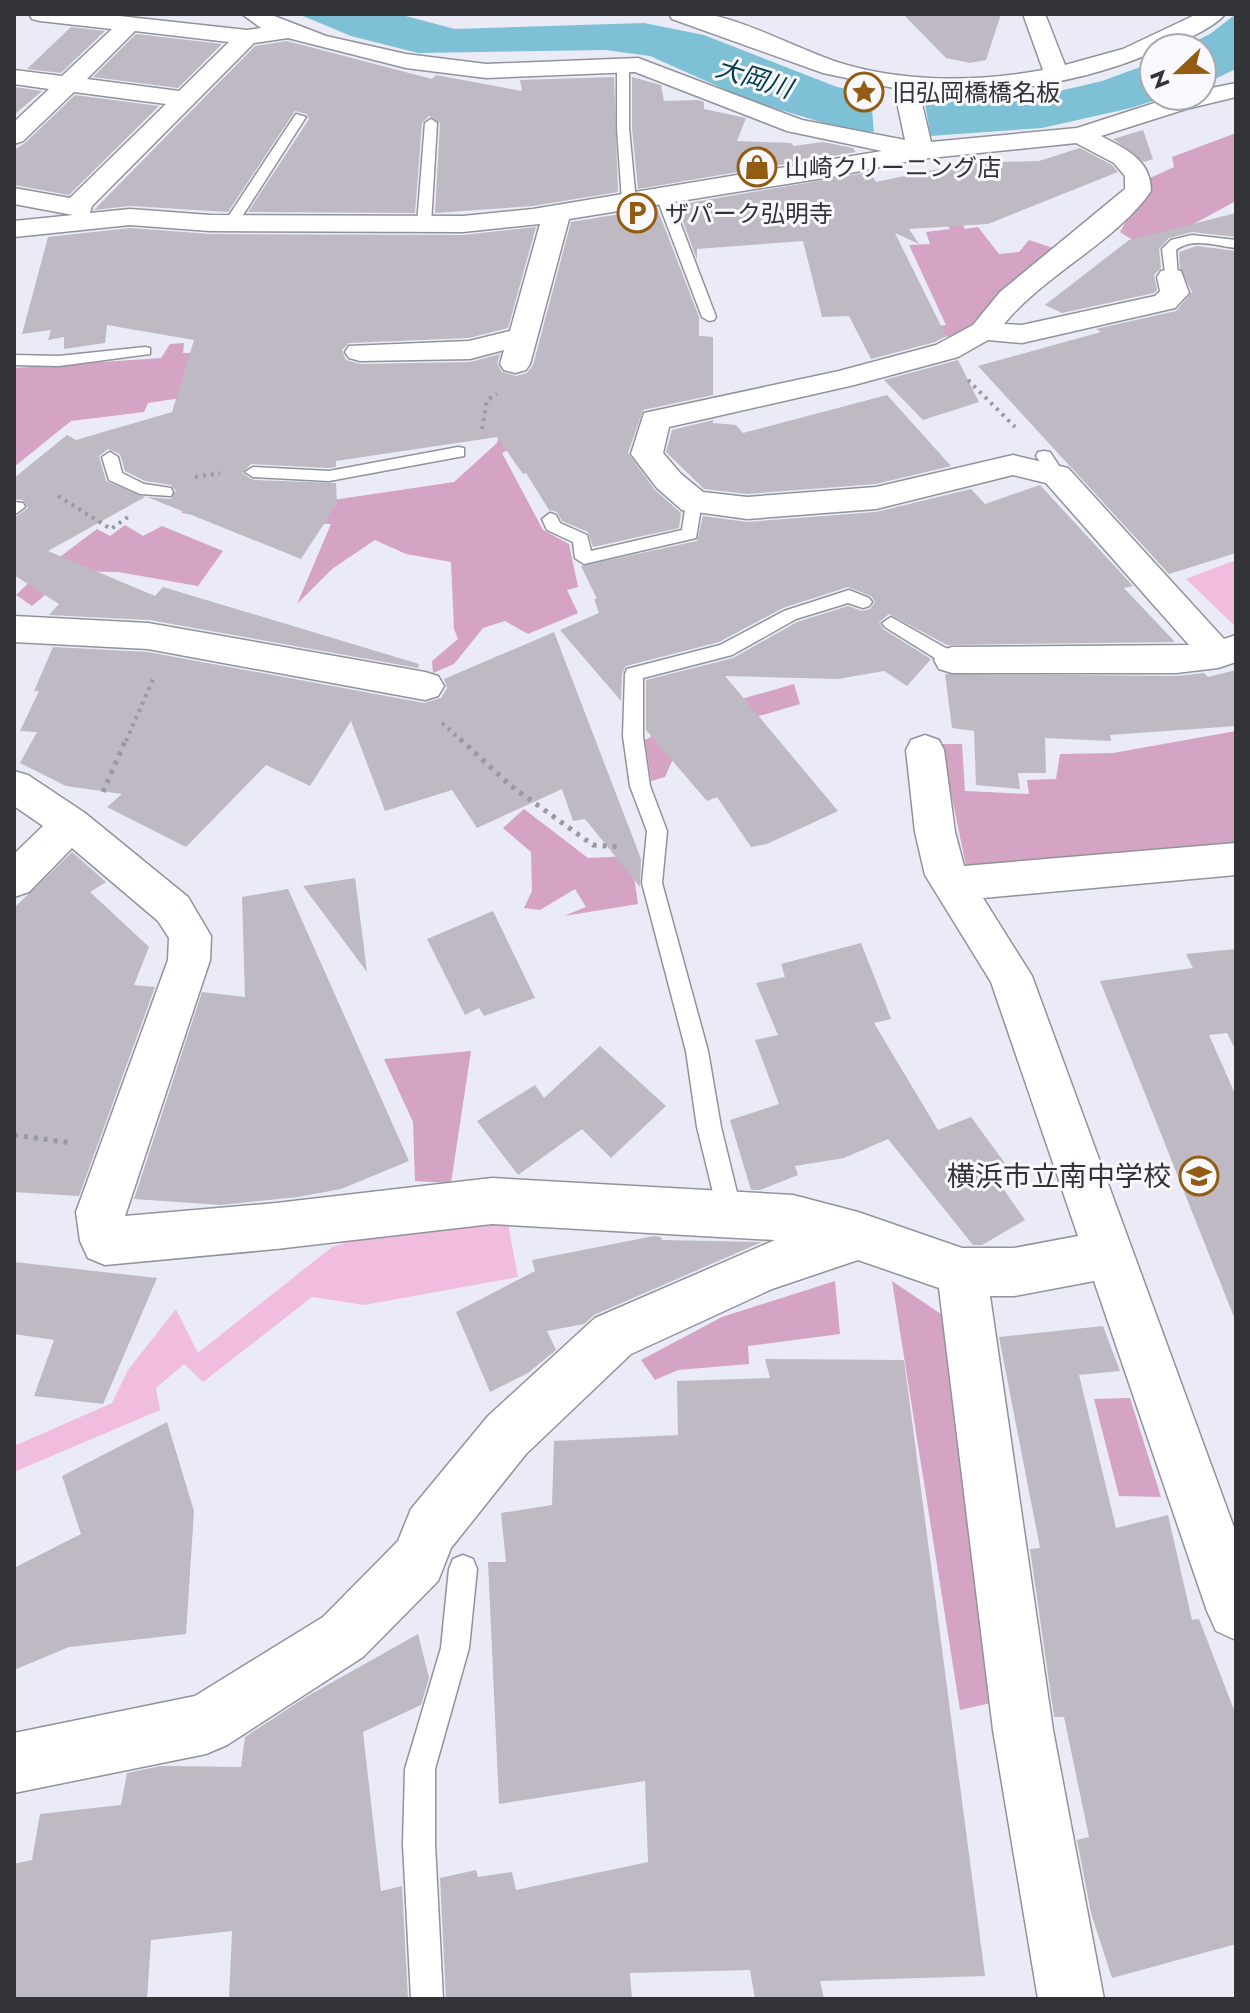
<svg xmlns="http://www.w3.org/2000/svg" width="1250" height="2013" font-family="Jost,'Noto Sans JP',sans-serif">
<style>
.green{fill:#f0bddf}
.forest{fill:#d5a3c4}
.water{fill:#7ec0d5}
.pier{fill:#eaebf6}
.building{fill:#beb9c3}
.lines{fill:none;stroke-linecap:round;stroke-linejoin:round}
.lane-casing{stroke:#91939c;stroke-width:3}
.street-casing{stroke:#91939c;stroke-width:3}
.path-far1{stroke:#9899a1;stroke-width:4;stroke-dasharray:3 5;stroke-linecap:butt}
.path{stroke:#9899a1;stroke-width:5;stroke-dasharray:4 6;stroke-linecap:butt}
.lane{fill:#fff;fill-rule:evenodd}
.street{fill:#fff;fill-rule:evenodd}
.labels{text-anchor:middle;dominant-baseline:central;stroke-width:6;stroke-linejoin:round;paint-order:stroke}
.far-poi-label{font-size:24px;fill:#323336;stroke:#f9f9fd;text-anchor:start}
.far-water-label{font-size:26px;font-style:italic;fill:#003d4c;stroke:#f9f9fd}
.poi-label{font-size:28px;fill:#323336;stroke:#f9f9fd;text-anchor:end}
</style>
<rect width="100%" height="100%" fill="#eaebf6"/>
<g class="green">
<polygon points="1236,560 1236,627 1186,579"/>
<polygon points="408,1223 508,1224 518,1277 364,1305 312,1297 203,1382 184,1364 156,1388 160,1410 14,1472 14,1446 112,1403 128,1370 176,1309 198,1353 332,1247"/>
</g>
<g class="forest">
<polygon points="1236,133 1236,201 1147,249 1120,232 1150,178 1174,167 1172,157"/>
<polygon points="959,219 965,229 978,227 999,254 1019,252 1029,240 1053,248 971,325 955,335 918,342 909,330 946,325 909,245 930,244 926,232 950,229 945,220"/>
<polygon points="184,343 183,353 260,354 227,391 148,403 144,412 71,421 14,467 14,368 161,358 170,344"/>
<polygon points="503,422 515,446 502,453 543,530 569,544 578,587 567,590 578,613 528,634 505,621 483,628 454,664 433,673 432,661 458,639 454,629 451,562 406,554 375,540 332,569 297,604 331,524 200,516 182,513 185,496 171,495 201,479 235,477 289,485 333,500 454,482 497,443"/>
<polygon points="125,525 143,536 162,526 223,551 198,586 118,572 73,571 32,606 16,595 40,572 97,529 110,536"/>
<polygon points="794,684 800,704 739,722 672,761 665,777 651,781 645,740 700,711"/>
<polygon points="1236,731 1236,847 967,871 941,744 962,744 965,791 1029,794 1027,780 1056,779 1060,754 1113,753"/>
<polygon points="524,809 588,858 631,856 638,904 564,916 586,907 575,889 540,910 524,908 532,891 531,852 503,828"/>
<polygon points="471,1051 451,1183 415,1181 413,1122 384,1059"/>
<polygon points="835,1281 840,1334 748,1346 749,1364 678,1370 655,1380 641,1360 722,1317"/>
<polygon points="892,1281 944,1316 991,1703 960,1710"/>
<polygon points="1130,1398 1161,1497 1119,1496 1094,1399"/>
</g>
<g class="water">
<polygon points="298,14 398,14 455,29 644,23 704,35 837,87 889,98 1013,102 1102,81 1154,62 1154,96 1168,96 1131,108 1042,128 930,136 847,130 751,101 650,56 605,50 418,53 351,36"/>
<polygon points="1236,14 1236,69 1202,85 1202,48 1182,48 1210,34"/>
</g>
<polygon class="pier" points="871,94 924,97 931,139 874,136"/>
<g class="building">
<polygon points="903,14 1001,14 986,60 970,63 946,58"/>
<polygon points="71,27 105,31 61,73 27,69"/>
<polygon points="136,34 222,44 178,88 93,77"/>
<polygon points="287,41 432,79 436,75 522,91 520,80 614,77 618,192 533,206 435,213 440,123 429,116 422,123 415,213 248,212 309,119 307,114 295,111 228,212 130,206 94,210 255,46"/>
<polygon points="632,77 661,85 664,101 698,100 704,102 704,109 746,118 737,141 791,143 794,146 823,142 853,148 856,152 638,189 632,128"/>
<polygon points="14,87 42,91 14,115"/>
<polygon points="75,95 159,106 69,195 14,185 14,150 25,143"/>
<polygon points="1143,130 1153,159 1144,162 1113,139"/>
<polygon points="1080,148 1112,165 1118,172 988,224 909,229 919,244 895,233 946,336 935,342 871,359 849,316 822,317 803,241 697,249 697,260 677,205 870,172 876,182 967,163 1039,161"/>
<polygon points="657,208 699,317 699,336 713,337 713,395 643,410 628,453 655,490 681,513 679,528 593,547 588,532 562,521 557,512 549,510 526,473 523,474 497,437 336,461 336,467 329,468 251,464 242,473 253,480 336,483 337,504 301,559 147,497 171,499 176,491 171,485 145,481 125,471 120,454 108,449 99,456 106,481 145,497 48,551 155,596 163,587 419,664 418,668 149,620 49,615 59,604 14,575 14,518 28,508 23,500 14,499 14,478 67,435 76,440 172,412 194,340 107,325 105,343 64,349 64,337 48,340 51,330 22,334 48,237 130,228 210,234 463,235 536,227 508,328 469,338 349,343 342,350 346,360 360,364 470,362 500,354 497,363 502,372 516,376 527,373 533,365 571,222"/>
<polygon points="1236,213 1236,237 1192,232 1169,238 1159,249 1161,268 1154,275 1157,290 1154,293 1062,313 1045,305 1129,240"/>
<polygon points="1197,246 1236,251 1236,553 1169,574 978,366 1101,332 1096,329 1176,311 1192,292 1180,268 1179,252"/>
<polygon points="958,360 979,402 923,420 884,380"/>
<polygon points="887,395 951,466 876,484 747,494 704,489 666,452 672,430 713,420 713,423 736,425 743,433"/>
<polygon points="1040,485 1133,586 1124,588 1175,642 947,645 889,614 879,622 883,629 931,659 907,686 884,671 838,679 725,676 838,811 767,844 751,847 717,797 707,801 646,730 646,680 733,658 797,622 848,606 862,611 870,609 875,602 871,596 848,587 783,608 719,642 626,666 622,674 621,701 560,630 599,613 594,599 597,599 581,566 697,541 703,516 747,522 876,512 971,489 985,504"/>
<polygon points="554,632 641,859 640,887 585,819 573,821 562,789 477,828 452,790 385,811 351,721 310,786 266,765 186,847 107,807 122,794 66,786 20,763 37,732 20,731 39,691 34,691 53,647 148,652 424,703 441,698 447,688 444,679"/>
<polygon points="1236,670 1236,726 1110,735 1111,741 1045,738 1046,773 1018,773 1020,789 976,785 974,731 952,728 945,674 1176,676 1204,673 1208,677"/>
<polygon points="72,852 106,882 90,892 149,947 134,985 155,987 79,1196 14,1192 14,908"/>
<polygon points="355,878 367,972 303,886"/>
<polygon points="288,889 409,1161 341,1189 298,1197 221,1205 134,1199 202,992 245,997 242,897"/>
<polygon points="493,911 535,998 484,1016 479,1008 465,1015 427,939"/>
<polygon points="861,943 891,1019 874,1023 938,1130 971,1117 1007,1166 993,1174 1025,1220 982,1245 973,1245 888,1139 844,1158 795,1166 798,1175 760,1190 751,1190 730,1120 779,1104 755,1040 778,1035 756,983 785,977 781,964"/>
<polygon points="1236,949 1236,1051 1227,1033 1209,1035 1236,1096 1234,1317 1100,981 1193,968 1186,954"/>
<polygon points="600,1046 666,1106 611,1158 582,1129 518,1175 477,1121 535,1085 544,1098"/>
<polygon points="654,1236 661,1237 662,1240 762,1242 594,1315 584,1324 547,1331 556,1350 528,1373 490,1392 456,1312 535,1271 532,1260"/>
<polygon points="14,1262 157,1278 103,1404 34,1396 54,1340 14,1334"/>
<polygon points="1103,1326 1120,1371 1079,1375 1116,1528 1168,1515 1192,1620 1199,1619 1236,1715 1236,1944 1112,1978 1091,1913 1077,1840 1089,1837 1064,1717 1054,1717 1030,1549 1040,1548 999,1337"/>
<polygon points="765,1359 904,1360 985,1976 820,1981 824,1999 755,1999 750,1970 630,1973 632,1999 446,1999 440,1878 476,1870 478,1877 512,1872 516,1890 648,1862 645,1781 499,1804 488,1562 506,1562 501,1513 552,1505 554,1441 678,1435 677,1381 770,1378"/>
<polygon points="167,1422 194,1511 186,1634 69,1647 14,1670 14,1568 81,1534 62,1476"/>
<polygon points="418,1634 429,1678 421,1705 363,1732 381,1891 402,1886 408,1999 229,1999 232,1931 151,1940 147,1999 14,1999 14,1864 32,1860 40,1814 121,1805 127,1773 161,1766 241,1767 245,1737 306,1697"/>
</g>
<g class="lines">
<defs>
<g id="lane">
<polygon points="623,59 629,63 629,128 636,202 629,206 622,202 617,128 617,63"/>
<polygon points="296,114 306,117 236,226 226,226 224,223"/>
<polygon points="431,119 437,123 431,224 424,228 417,224 425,123"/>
<polygon points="658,193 670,196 716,317 714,320 709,321 702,317 656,196"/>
<path d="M1192,235L1236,240V248C1216,246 1193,237 1176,250L1178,277L1171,281L1166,280L1162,249L1171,240Z"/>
<polygon points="145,347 150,348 150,354 59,366 14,365 14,355 59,356"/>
<polygon points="458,447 464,448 464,456 329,481 253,477 245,472 253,467 329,471"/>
<polygon points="1044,451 1050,452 1065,475 1063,479 1051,479 1036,456 1038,452"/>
<polygon points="110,452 118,457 122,473 144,484 171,488 173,492 171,496 140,494 109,480 102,457"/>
<polygon points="694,497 702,502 696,538 584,564 575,558 573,542 547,530 542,519 550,513 556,515 560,523 587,535 591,551 682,530 686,502"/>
<polygon points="14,502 23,503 25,507 14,515"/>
<polygon points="849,590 869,598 872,602 869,606 863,608 848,603 796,619 732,655 643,678 643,736 650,786 667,831 662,883 708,1051 721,1127 742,1213 739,1221 730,1225 721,1221 718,1213 697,1127 686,1051 642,883 647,831 630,786 623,736 625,674 627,669 720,645 784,611"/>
<polygon points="891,617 958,655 961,660 958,665 946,665 885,627 882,623"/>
<polygon points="463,1555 473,1559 477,1569 469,1648 435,1769 435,1844 443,1999 411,1999 403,1844 405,1769 441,1648 449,1569 453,1559"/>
</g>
<g id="street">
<path d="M29,14H101L247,30L261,28L242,14H269L326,36L406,54L486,64L638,58L802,120L905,140L894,88L823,73L672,19L669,14C681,14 694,13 705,14C742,19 799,49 837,62C902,83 976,82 1043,70L1023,14H1045L1065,65L1123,49L1197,14H1225C1214,28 1172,48 1154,48V52C1081,83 998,96 919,91L931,142L1077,128L1170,98L1202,96V90L1236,83V97L1186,109L1101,136C1126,149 1151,160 1151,191C1117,241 1045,274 1004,324L1022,325L1155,296L1160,291L1157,277L1161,271L1171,269L1181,271L1189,293L1175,308L1022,343L988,340L958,357L854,385L669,427L663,453L681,474L703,492L747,497L876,487L1013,455L1068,468L1224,639L1236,635V662L1218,668L1176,673H952L939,669L934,660L939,651L952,647L1189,645L1046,483L1013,475L876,509L747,519L682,510L657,488L631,454L644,413L839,371L936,345L973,325L1000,292L1125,189V176L1114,163L1076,143L920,159L836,176L569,219L530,364L526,370L515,373L504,370L500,364L504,350L470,359L360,361L349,358L345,352L349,346L469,341L510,331L540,224L463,232L210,231L130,225L14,237V221L73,215L14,204V188L70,198L166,104L74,92L23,141L14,144V122L49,89L14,84V70L62,76L112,29L40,21L32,19ZM135,31L229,42L179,91L87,79ZM288,38L406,68L486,78L635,72L787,131L882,151L533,209L463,216L210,215L130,209L90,213L92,206L254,43Z"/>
<polygon points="14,616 148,623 425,672 438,676 444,686 438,696 425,700 148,649 14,642"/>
<polygon points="925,735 939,740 944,750 955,832 964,866 1236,843 1236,875 983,898 1032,976 1236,1533 1236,1640 1216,1631 1207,1611 1094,1281 1014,1296 990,1296 1053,1730 1104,1999 1038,1999 993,1730 939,1288 858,1260 772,1289 631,1354 526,1454 451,1548 438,1581 363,1657 227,1745 206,1754 14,1793 14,1733 195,1696 323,1617 398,1541 411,1509 488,1416 595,1318 775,1240 492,1224 276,1249 105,1265 88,1258 80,1241 76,1212 168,960 169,938 158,921 72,848 29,892 14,897 14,854 43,826 14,806 14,771 28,775 85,813 188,897 211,936 210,960 125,1216 276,1203 492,1178 793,1195 858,1212 962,1248 1014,1248 1078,1236 991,982 925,875 915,832 906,750 911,740"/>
</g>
</defs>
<use href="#lane" class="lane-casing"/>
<use href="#street" class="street-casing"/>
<g class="path-far1">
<polyline points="968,380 1015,427"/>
<polyline points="482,429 487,400 497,394"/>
<polyline points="195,477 220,473"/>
<polyline points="58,496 111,529 128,517"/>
<polyline points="442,723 462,741"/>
<polyline points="126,741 154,677"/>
</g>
<g class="path">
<polyline points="460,739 511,786 593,845 620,847"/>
<polyline points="103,792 126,739"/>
<polyline points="14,1135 72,1143"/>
</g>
<use href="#lane" class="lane"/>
<use href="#street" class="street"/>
</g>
<defs>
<symbol id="sight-ring" viewBox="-11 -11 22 22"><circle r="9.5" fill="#f9f9fd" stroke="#925c12" stroke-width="1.5"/><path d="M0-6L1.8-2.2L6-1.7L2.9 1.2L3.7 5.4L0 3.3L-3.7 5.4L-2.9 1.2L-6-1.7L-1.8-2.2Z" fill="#925c12"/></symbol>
<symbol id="shop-ring" viewBox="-11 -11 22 22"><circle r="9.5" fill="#f9f9fd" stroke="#925c12" stroke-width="1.5"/><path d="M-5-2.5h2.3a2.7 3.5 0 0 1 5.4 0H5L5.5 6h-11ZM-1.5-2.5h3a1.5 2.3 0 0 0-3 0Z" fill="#925c12"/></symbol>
<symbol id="parking-ring" viewBox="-11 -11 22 22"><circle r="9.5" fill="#f9f9fd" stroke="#925c12" stroke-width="1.5"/><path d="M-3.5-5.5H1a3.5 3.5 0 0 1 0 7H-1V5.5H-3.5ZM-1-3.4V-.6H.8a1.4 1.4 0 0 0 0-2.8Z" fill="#925c12"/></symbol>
<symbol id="school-ring" viewBox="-11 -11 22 22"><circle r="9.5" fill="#f9f9fd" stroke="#925c12" stroke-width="1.5"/><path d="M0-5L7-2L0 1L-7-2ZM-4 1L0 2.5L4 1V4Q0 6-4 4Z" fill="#925c12"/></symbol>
</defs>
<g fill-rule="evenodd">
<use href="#sight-ring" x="842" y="70" width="44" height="44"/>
<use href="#shop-ring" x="735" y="145" width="44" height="44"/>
<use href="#parking-ring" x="615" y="191" width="44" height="44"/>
<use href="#school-ring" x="1177" y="1154" width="44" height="44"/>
</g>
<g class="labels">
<g class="far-poi-label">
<text x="892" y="92">旧弘岡橋橋名板</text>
<text x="785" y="167">山崎クリーニング店</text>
<text x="665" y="213">ザパーク弘明寺</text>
</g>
<g class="far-water-label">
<text transform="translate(754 78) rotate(17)">大岡川</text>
</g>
<g class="poi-label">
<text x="1171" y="1176">横浜市立南中学校</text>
</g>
</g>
<rect width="1250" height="2013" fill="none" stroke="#323336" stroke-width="32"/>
<g transform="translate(1178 72) rotate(248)"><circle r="38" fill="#f9f9fd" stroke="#a9aaad" stroke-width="2"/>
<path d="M0-6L14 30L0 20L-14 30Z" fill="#925c12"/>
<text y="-12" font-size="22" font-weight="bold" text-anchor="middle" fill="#323336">N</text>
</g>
</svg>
